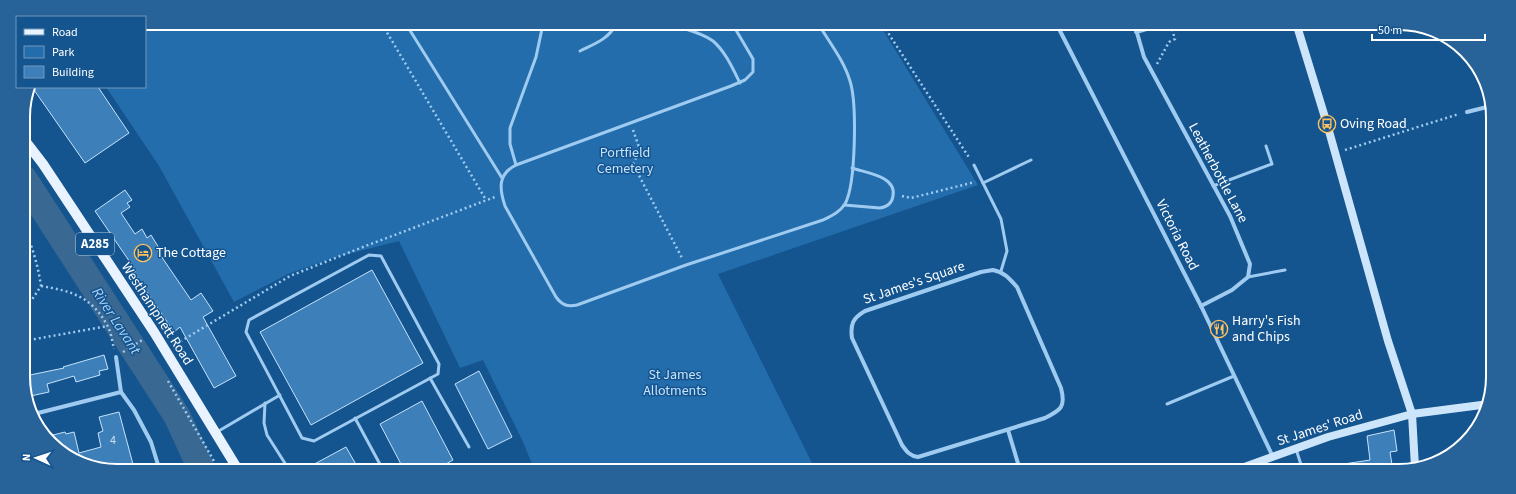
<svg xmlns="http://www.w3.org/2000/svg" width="1516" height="494" font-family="'Source Sans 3',sans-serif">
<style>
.green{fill:#236dac}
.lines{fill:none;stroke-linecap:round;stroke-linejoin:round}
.river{stroke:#396892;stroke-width:27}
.building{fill:#3d7fb8;stroke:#c6e3fc}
.path{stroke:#9fcbf1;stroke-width:2.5;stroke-dasharray:2 3;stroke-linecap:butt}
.lane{stroke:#9fcbf1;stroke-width:3}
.street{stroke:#9fcbf1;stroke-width:4}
.secondary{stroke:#cde5fb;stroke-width:8}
.primary{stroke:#e9f3ff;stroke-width:10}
.labels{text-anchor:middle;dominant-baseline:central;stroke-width:3;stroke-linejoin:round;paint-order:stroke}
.number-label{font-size:12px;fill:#cedfed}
.shield{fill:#14548f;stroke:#b8ccdd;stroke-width:1}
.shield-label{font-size:13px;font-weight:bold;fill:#fff}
.poi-label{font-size:14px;fill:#fff;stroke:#14548f;text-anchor:start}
.park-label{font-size:14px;fill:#c6e3fc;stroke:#14548f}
.street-label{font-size:14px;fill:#fff;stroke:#14548f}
.water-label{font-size:15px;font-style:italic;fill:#abd5f8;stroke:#14548f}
.rim{fill:none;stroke:#fff;stroke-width:2}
</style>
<rect width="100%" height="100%" fill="#14548f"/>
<polygon class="green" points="145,23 880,25 978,185 718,274 815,469 534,469 523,442 483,360 460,368 399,241 336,257 288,274 234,302 159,166 106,87 145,87"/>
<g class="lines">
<polyline class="river" points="24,179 177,416 201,468"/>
</g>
<g class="building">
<polygon points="32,87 98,87 129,133 85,163"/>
<polygon points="125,190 132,200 127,203 130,207 121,213 135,234 142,229 147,238 151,235 159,248 157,250 191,300 201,293 213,311 203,317 236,376 214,388 180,327 174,332 134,273 136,271 95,211"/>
<polygon points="372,270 423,363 311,425 260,332"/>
<polygon points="104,355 108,369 99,371 100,375 76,382 74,376 47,384 49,392 26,397 25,376 64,368 63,367"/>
<polygon points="479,371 512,437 488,449 455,384"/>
<polygon points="422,401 453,460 437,469 403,468 380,424"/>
<polygon points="119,412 134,468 92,468 47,439 54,437 53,435 65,432 66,434 74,432 79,453 101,447 98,433 103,431 99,417"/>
<polygon points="1394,430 1397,451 1390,452 1393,471 1344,471 1344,464 1370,460 1367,436"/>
<polygon points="346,447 358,468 307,468"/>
</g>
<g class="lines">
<g class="path">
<polyline points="382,24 486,200"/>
<polyline points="883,25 970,159"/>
<polyline points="1157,64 1169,42 1175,39 1171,26"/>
<polyline points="633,130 640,150 633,164 682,258"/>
<polyline points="1345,150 1459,114"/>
<polyline points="902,196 911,198 975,182"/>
<path d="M24,227C32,246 38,265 41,286L31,301L24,305"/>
<path d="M41,286C71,291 91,296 107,325C111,331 112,341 114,349"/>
<polyline points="24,341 108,326"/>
<polyline points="176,344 290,276 363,247 495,197"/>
<polyline points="123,352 144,339"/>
<polyline points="168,381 218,468"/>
</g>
<g class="lane">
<polyline points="406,24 502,178"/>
<path d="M543,24L536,57L510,128V144L516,165C498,174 499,188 505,206L556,297C562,305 567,307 577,305L686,265L823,220C831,216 840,212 845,204C856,184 857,103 850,81C844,61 830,43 819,25"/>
<path d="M670,24C683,29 701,32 713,41C725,51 733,69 740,83"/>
<path d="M580,51C594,44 609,39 616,24"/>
<polyline points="516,165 731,86 745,80 753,72 753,59 733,25"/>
<polyline points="974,165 1001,219 1007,251 1001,271"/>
<polyline points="983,183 1031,160"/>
<polyline points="1213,186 1272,164 1266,146"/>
<path d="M844,205L880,208C887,207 892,203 893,196C897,176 866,173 852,168"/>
<polygon points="369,255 381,256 439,364 438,374 314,441 302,438 246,332 249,320"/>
<polyline points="1248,277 1285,270"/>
<polyline points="430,378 469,447"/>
<polyline points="265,403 264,423 267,435 288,468"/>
<polyline points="1167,404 1234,376"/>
<polyline points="355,418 382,468"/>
<polyline points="217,432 280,395"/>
<polyline points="1296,449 1303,471"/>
</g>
<g class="street">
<polyline points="1057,25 1201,306 1273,457"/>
<polyline points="1135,26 1144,57 1230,216 1250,264 1248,277 1232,290 1201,306"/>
<polyline points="1136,32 1157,26"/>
<polyline points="1467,112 1491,106"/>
<path d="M993,270C1004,272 1009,278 1017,287L1061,388C1066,407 1061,410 1045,418L918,457C910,456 907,452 902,445L852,338C850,324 853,318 865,311L981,272Z"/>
<polyline points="116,357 121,392 134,410 151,442 159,468"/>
<polyline points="34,414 121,392"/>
<polyline points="1008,430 1020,470"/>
</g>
<g class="secondary">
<polyline points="1297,26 1327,124 1388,341 1412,414 1415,467"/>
<polyline points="1236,470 1328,437 1412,414 1489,404"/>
</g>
<polyline class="primary" points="23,138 43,164 154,332 237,468"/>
</g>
<defs>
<symbol id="bus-ring" viewBox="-11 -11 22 22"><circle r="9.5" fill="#14548f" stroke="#ffc25f" stroke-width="1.5"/><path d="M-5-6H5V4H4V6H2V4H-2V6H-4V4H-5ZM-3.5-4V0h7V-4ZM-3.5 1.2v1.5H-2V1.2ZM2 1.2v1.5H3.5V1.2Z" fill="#ffc25f"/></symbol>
<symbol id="hotel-ring" viewBox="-11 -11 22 22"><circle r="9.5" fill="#14548f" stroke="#ffc25f" stroke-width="1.5"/><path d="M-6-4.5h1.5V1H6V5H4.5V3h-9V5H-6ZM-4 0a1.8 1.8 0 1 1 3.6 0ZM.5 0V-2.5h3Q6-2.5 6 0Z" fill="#ffc25f"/></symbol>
<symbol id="restaurant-ring" viewBox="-11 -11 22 22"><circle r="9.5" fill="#14548f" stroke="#ffc25f" stroke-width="1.5"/><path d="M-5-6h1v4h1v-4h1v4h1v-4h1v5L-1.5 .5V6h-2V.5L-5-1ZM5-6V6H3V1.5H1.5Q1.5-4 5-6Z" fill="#ffc25f"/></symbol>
</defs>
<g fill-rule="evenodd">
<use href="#bus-ring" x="1317" y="114" width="20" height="20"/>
<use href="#hotel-ring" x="133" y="243" width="20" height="20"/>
<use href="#restaurant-ring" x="1209" y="319" width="20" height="20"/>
</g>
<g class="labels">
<g class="number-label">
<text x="113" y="440">4</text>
</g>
<rect class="shield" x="76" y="233" width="38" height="22" rx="3"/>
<g class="shield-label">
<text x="95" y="244">A285</text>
</g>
<g class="poi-label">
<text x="1340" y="124">Oving Road</text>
<text x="156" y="253">The Cottage</text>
<text x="1232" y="321">Harry's Fish<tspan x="1232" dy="16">and Chips</tspan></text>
</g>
<g class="park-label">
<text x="625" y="153">Portfield<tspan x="625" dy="16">Cemetery</tspan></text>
<text x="675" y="375">St James<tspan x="675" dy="16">Allotments</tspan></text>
</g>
<g class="street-label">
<text transform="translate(1218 173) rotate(62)">Leatherbottle Lane</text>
<text transform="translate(1177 235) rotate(63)">Victoria Road</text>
<text transform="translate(914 283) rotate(-19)">St James's Square</text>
<text transform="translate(157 314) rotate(57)">Westhampnett Road</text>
<text transform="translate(1320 428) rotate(-18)">St James' Road</text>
</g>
<g class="water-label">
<text transform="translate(116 321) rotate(57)">River Lavant</text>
</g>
</g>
<path d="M0 0H1516V494H0ZM117 30H1399A87 87 0 0 1 1486 117V377A87 87 0 0 1 1399 464H117A87 87 0 0 1 30 377V117A87 87 0 0 1 117 30Z" fill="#276298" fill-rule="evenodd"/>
<path class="rim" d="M117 30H1399A87 87 0 0 1 1486 117V377A87 87 0 0 1 1399 464H117A87 87 0 0 1 30 377V117A87 87 0 0 1 117 30Z"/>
<rect x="16" y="16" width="130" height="72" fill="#14548f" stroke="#7298bc"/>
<rect x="24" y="29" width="20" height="6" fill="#e9f3ff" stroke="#7298bc"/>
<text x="52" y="36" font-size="12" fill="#ffffff">Road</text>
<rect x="24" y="46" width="20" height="12" fill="#236dac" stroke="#7298bc"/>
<text x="52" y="56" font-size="12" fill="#ffffff">Park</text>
<rect x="24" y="66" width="20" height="12" fill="#3d7fb8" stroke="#7298bc"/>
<text x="52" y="76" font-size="12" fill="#ffffff">Building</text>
<g transform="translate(36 458) rotate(273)" stroke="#14548f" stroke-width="3" paint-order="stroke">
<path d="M0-3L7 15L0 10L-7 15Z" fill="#ffffff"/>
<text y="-6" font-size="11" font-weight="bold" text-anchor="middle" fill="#ffffff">N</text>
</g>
<path d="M1372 34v6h113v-6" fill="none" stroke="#ffffff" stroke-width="2"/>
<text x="1378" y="34" font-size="12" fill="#ffffff" stroke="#14548f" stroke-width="3" paint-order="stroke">50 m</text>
</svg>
